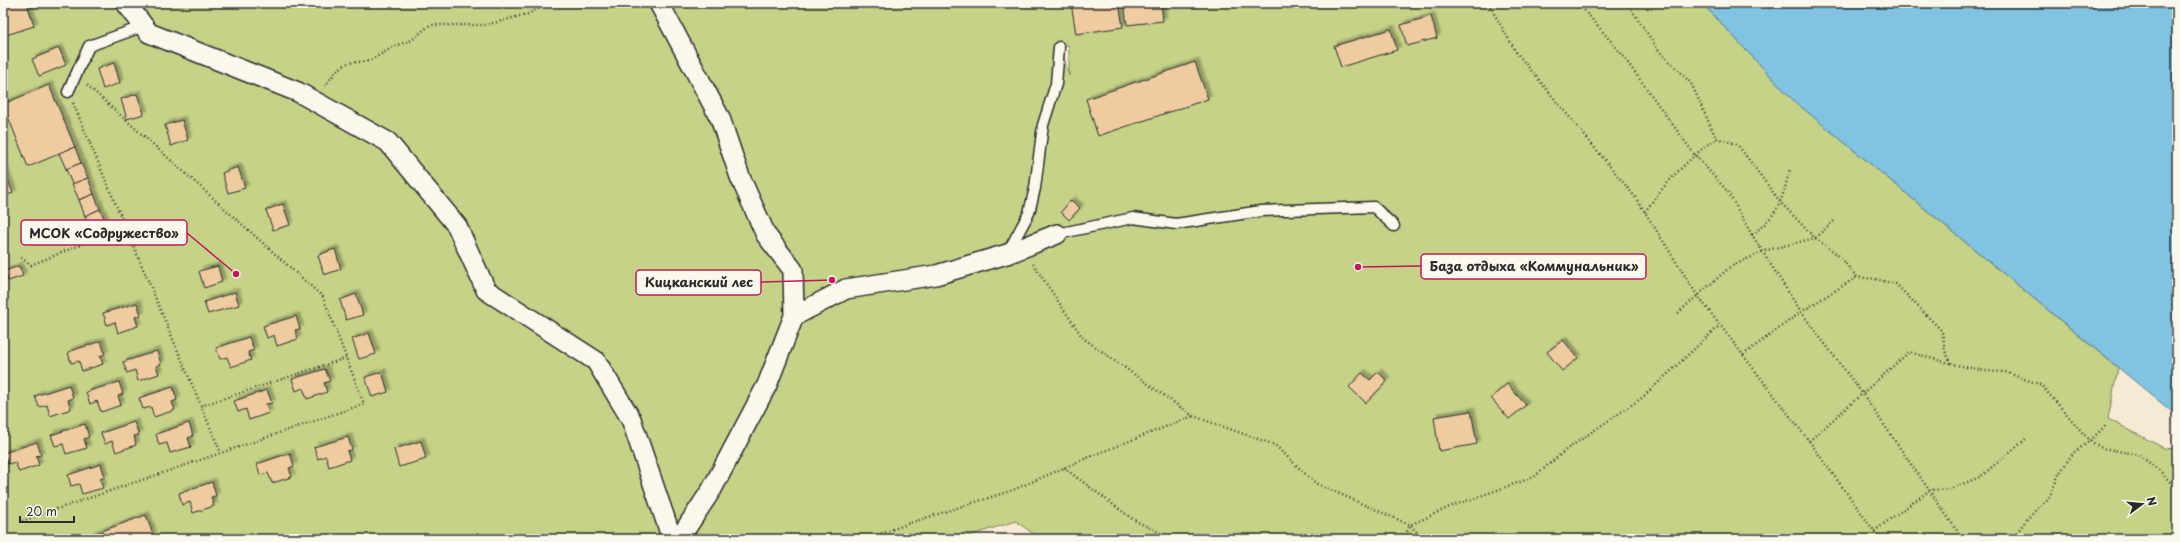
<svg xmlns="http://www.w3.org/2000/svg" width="2180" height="542" font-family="'Playpen Sans',sans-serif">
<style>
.green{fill:#c4d387;stroke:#787f59;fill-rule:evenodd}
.water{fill:#81c3e2;stroke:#5f8699}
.building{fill:#efcba0;stroke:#2b2b2b;filter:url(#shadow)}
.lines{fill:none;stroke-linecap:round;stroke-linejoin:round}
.service-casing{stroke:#2b2b2b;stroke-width:13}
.minor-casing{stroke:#2b2b2b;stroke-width:22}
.path{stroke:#2b2b2b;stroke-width:2.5;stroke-dasharray:1 3;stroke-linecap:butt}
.service{stroke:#fbf7ec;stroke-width:10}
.minor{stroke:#fbf7ec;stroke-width:19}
.leader{fill:none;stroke:#c2185b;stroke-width:1.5}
.callout-dot{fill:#c2185b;stroke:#fbf7ec;stroke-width:1.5}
.callout{fill:#fbf7ec;stroke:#c2185b;stroke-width:1.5}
.callout-label{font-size:13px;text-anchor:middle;font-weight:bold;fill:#2b2b2b}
</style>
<defs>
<filter id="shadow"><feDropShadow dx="3.5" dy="-3.5" stdDeviation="1" flood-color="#0004"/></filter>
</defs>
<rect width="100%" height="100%" fill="#f7ead5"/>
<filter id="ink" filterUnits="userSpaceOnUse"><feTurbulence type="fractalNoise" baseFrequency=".025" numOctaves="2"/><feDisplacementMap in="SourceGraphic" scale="8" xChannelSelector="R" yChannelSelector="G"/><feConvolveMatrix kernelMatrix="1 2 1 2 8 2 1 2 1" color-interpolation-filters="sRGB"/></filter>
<g filter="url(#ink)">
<path class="green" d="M3,3H1702L1794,101L2118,368L2108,419L2164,448L2177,449V539H1040L1016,521L959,539H3ZM1068,45L1069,46V76L1061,47Z"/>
<polygon class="water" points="1702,3 2177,3 2177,416 1794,101"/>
<g class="building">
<polygon points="3,3 27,3 34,26 3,36"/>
<polygon points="1071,3 1119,3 1123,27 1076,34"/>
<polygon points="1124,3 1161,3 1163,21 1127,25"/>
<polygon points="1431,16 1437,38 1407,46 1401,25"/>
<polygon points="1391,29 1397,50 1341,67 1334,46"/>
<polygon points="59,48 66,65 39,76 32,59"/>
<polygon points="1195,62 1208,99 1098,136 1086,99"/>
<polygon points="114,63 120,83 103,89 97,69"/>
<polygon points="49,85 75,147 28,167 3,104"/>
<polygon points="137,94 144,114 127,119 121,99"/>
<polygon points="182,120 188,140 171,146 165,125"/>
<polygon points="75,147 81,163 66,169 59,153"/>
<polygon points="81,163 88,178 72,184 66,169"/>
<polygon points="238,167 245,188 228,193 222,173"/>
<polygon points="3,168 13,193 3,196"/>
<polygon points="88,178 94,194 79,200 72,184"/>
<polygon points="94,194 100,209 85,216 79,200"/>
<polygon points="1071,200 1080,208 1069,220 1061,212"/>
<polygon points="283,204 290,225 273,230 266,210"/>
<polygon points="100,209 107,225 92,231 85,216"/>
<polygon points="335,249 341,269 324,275 318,255"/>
<polygon points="19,266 23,276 8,281 5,271"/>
<polygon points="218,266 222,282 204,288 199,271"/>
<polygon points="235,292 239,305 208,314 204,302"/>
<polygon points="356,294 363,315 346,320 340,300"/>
<polygon points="137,303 141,315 135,317 138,326 118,333 115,322 107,325 103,313"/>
<polygon points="296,316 300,329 295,330 298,339 277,346 274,335 267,338 263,326"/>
<polygon points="369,333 376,354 359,359 352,339"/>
<polygon points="249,337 254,350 248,352 251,360 231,367 227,357 220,359 216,348"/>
<polygon points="1563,340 1578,358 1562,371 1547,352"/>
<polygon points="101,341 105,354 100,356 103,364 82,371 79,361 71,363 68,352"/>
<polygon points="157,351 161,364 156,366 159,374 138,381 135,370 127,373 123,362"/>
<polygon points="325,369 330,381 324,383 327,392 307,399 303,388 296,391 292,379"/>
<polygon points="382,372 388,392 372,397 365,377"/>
<polygon points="1378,372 1387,381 1366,403 1349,387 1362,373 1370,380"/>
<polygon points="119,382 123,394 118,396 121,405 101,412 97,401 90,404 86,392"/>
<polygon points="1507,384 1526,405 1509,419 1491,398"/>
<polygon points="69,385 73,398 68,400 71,409 50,416 47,405 39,407 35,396"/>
<polygon points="173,387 177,400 172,402 175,410 154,417 151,407 143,409 139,398"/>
<polygon points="267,390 272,403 266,404 269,413 249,420 246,409 238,412 234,401"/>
<polygon points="1471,411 1477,444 1439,451 1434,417"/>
<polygon points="134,422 139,435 134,436 136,445 116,452 112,441 105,444 101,433"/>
<polygon points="189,423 193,436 188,438 191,447 170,453 167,443 159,445 156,434"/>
<polygon points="85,424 89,437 84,439 87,448 66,454 63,444 55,446 51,435"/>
<polygon points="348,437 352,450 347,451 350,460 329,467 326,456 318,459 314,447"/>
<polygon points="421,441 426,459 399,467 394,449"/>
<polygon points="37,442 41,455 36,456 39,465 19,472 15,462 8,464 4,453"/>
<polygon points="290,453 294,466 289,468 292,477 272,483 268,473 260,475 257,464"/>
<polygon points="101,464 105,477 100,479 103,488 82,494 79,484 71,486 68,475"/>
<polygon points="212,482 216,496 211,497 214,506 193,513 190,502 182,505 179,493"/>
<polygon points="146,515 153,535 142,539 92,539 91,535"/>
</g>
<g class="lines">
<defs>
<g id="service">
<polyline points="68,92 89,46 144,26"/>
<polyline points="1057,234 1133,218 1176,224 1261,211 1374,207 1394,226"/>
<polyline points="1008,252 1029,213 1035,188 1043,125 1056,84 1059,47"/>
</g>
<g id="minor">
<polyline points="126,3 149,33 298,92 388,142 457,226 486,290 596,361 631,419 672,539"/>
<polyline points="659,3 720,118 740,177 766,235 793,270 794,316 767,385 712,489 679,539"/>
<polyline points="794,316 846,289 936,275 1007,254 1057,234"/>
</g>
</defs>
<use href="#service" class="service-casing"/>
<use href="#minor" class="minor-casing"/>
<g class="path">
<polyline points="1488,3 1516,52 1636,198 1697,295 1809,441 1880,539"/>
<polyline points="1581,3 1584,10 1620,52 1694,154 1728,192 1752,235 1801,312 1862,393 1958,532 1965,539"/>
<polyline points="1627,3 1659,51 1691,83 1716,138 1737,144 1781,203 1815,238 1837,254 1857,277 1875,279 1896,284 1942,331 1945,351 1952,364 1985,371 2005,372 2041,385 2090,441 2102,448 2139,455 2161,472 2177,490"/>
<polyline points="325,86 337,70 348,63 369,61 395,46 412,40 430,25 486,25 528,14 550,3"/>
<polyline points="73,103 221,453"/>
<path d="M1645,212C1665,183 1688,159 1716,138"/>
<path d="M1752,235C1780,212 1781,203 1790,169"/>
<polyline points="21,258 31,265 125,227"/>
<polyline points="1033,264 1083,338 1193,416 1275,445 1315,483 1410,525 1452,506 1534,477 1567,449 1643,397 1719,326"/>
<polyline points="1678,313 1730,267 1764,251 1815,238 1834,221"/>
<polyline points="1743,355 1801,312 1857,277"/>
<polyline points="201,406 346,358"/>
<polyline points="1809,441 1909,352 1952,364"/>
<polyline points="1064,468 1134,520 1172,539"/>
<polyline points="22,521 364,404 323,297 87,85"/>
<polyline points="1874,531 1930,490 1950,489 1980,477 2026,439"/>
<polyline points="866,539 913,522 1013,490 1089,457 1193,416"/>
<polyline points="1404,539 1410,525 1423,539"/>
<polyline points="2012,539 2027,519 2049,498 2059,474 2073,453 2090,441 2106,425"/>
</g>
<use href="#service" class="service"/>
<use href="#minor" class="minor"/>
</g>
</g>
<path class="leader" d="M236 274L187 233M1358 267L1421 266M832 280L761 282"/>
<g class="callout-dot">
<circle cx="236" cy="274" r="4"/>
<circle cx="1358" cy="267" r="4"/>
<circle cx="832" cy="280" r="4"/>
</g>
<g class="callout">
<rect x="21" y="220" width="166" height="25" rx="4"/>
<rect x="1421" y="254" width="225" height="25" rx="4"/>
<rect x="636" y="270" width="125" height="25" rx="4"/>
</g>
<g class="callout-label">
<text x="104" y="238">МСОК «Содружество»</text>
<text x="1534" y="271">База отдыха «Коммунальник»</text>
<text x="699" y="287">Кицканский лес</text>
</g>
<rect width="2180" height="542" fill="none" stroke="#fbf7ec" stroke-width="16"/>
<rect x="8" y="8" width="2164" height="526" fill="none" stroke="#2b2b2b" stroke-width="1.5" filter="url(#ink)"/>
<g transform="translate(2142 504) rotate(74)" stroke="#fbf7ec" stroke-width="3" paint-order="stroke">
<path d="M0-3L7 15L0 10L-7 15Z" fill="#2b2b2b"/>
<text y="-6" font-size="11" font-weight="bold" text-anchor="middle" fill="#2b2b2b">N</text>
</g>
<path d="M20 516v6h54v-6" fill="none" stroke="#2b2b2b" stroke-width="2"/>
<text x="26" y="516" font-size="12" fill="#2b2b2b" stroke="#fbf7ec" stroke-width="3" paint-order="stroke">20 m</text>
</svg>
